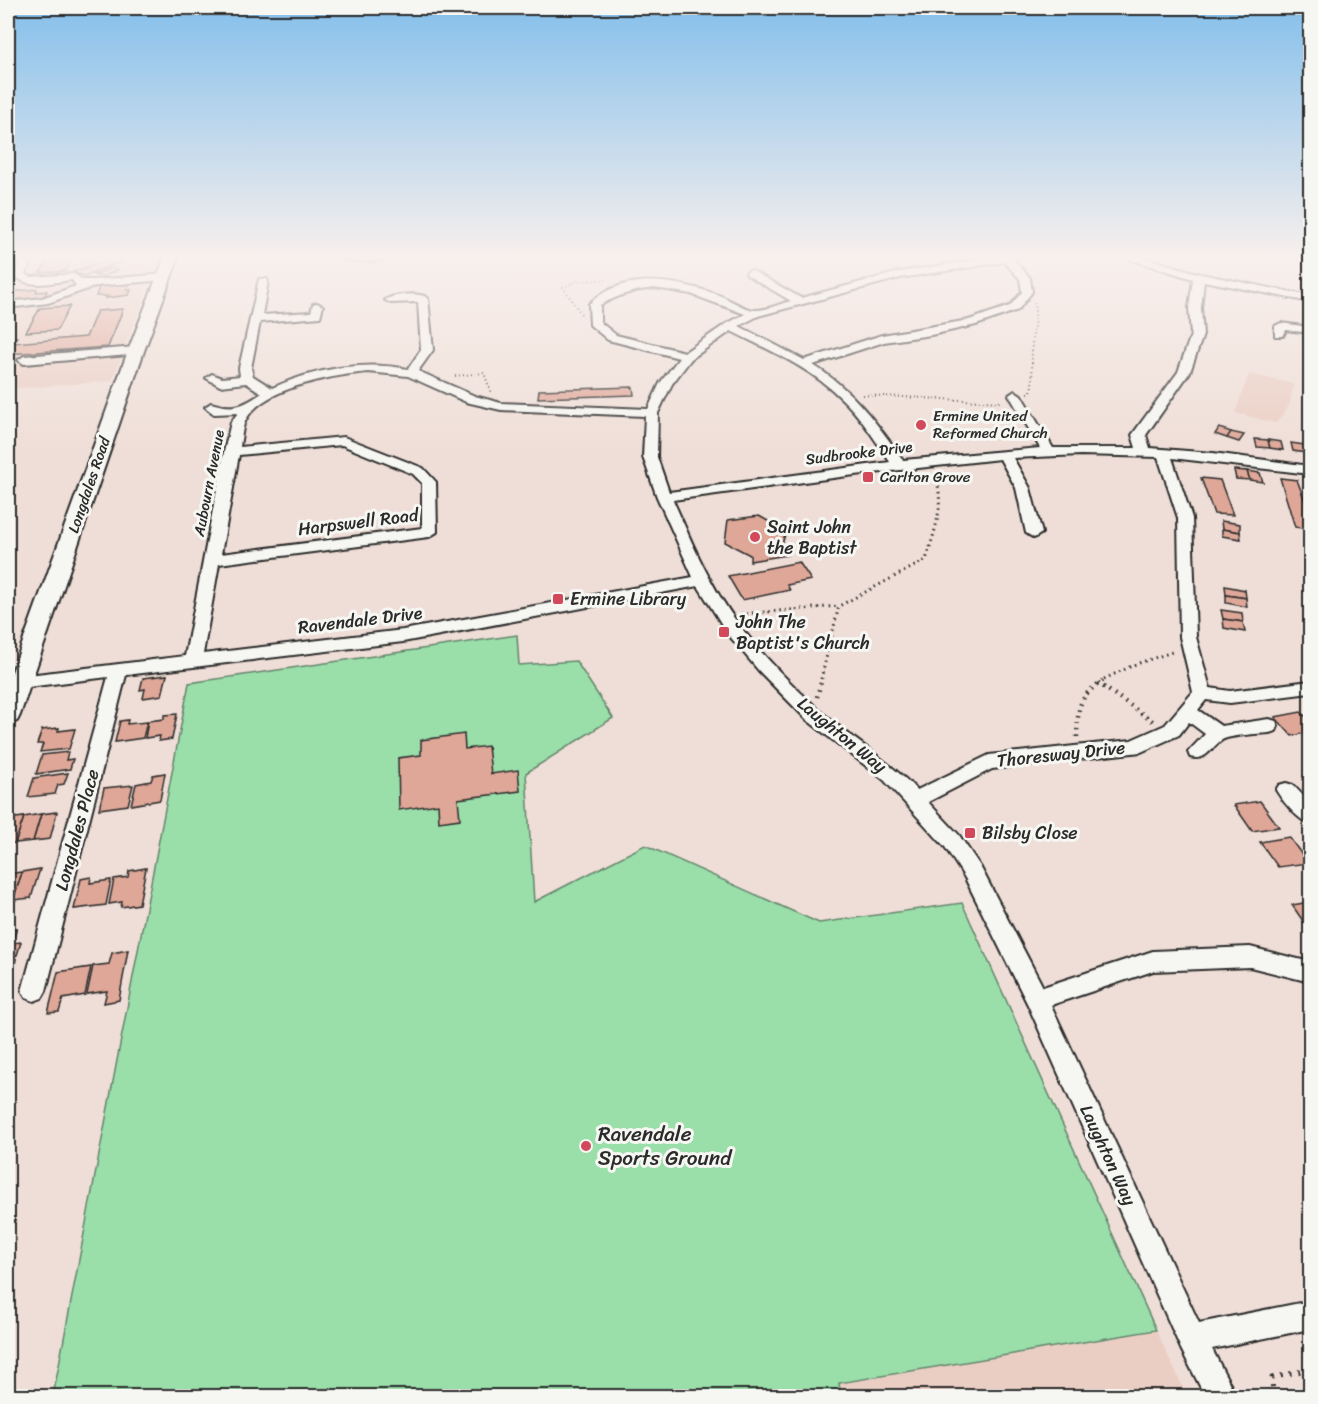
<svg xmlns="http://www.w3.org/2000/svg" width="1318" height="1404" font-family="Sriracha,sans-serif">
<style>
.built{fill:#eacec4}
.green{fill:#9adeaa;stroke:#62846a;stroke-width:1.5}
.building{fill:#dfa798;stroke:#2b2b2b;stroke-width:1.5}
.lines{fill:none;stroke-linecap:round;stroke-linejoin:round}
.minor-casing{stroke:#2b2b2b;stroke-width:4}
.major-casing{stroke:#2b2b2b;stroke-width:4}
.path-far3{stroke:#2b2b2b;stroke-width:2;stroke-dasharray:1 3;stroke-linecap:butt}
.path-far2{stroke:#2b2b2b;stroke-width:3;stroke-dasharray:1.5 4;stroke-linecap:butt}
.path-far1{stroke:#2b2b2b;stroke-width:4.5;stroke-dasharray:1.5 5;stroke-linecap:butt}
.path{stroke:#2b2b2b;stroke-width:5;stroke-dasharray:2 7;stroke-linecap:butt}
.minor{fill:#f6f6f2;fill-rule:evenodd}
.major{fill:#f6f6f2;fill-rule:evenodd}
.poi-dot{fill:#d1495b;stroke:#f6f6f2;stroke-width:2}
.labels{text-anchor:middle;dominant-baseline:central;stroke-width:6;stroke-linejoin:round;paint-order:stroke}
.far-poi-label{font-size:15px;fill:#2b2b2b;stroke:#f6f6f2;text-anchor:start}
.far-street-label{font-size:15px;fill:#2b2b2b;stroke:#f6f6f2}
.street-label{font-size:18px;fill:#2b2b2b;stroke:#f6f6f2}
.poi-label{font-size:18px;fill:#2b2b2b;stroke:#f6f6f2;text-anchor:start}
.near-poi-label{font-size:21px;fill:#2b2b2b;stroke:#f6f6f2;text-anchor:start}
</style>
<rect width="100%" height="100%" fill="#efded7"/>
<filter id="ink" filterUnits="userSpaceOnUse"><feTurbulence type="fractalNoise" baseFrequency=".0167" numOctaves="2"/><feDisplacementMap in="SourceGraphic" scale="12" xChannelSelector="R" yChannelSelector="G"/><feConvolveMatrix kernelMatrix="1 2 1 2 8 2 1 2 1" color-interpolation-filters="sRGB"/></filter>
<g filter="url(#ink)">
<g class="built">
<polygon points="8,256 160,256 112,381 8,389"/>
<polygon points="1249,374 1294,384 1289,406 1276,423 1235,413"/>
<polygon points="1156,1330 1187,1396 841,1396 838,1383"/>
</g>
<polygon class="green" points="517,635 519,665 576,661 613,718 526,773 534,902 645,845 819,923 962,903 1156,1330 839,1383 841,1396 53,1396 189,683"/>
<g class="building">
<polygon points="51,256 74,256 66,271 40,273"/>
<polygon points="117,256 136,256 84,276 73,272"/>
<polygon points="111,268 118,270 102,277 94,275"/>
<polygon points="129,284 126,290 131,290 129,295 106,298 107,296 96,296 99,287"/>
<polygon points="37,289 36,292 47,291 44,297 8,301 8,292"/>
<polygon points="70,306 57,330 26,332 40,308"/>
<polygon points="123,309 108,347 8,354 8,338 17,337 14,343 86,337 97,311"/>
<polygon points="633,387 634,395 538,398 539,390"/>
<polygon points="1219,428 1231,432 1227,438 1215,434"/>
<polygon points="1231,432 1244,435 1239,442 1227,438"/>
<polygon points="1255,439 1268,440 1270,448 1257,447"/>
<polygon points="1268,440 1281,442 1283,450 1270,448"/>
<polygon points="1291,443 1304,445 1307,453 1293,451"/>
<polygon points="1234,470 1247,471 1250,480 1236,479"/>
<polygon points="1247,471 1260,473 1263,482 1250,480"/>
<polygon points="1201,478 1220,480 1233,515 1214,514"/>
<polygon points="1280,478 1297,480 1310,514 1310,529 1295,527"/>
<polygon points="759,516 786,531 781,548 787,555 750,561 750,555 725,542 728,520"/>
<polygon points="1221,521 1240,524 1240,532 1222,529"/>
<polygon points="1222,529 1240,532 1241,539 1222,536"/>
<polygon points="799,562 811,580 787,585 790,590 742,600 728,576"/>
<polygon points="1225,586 1245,590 1246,598 1226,595"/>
<polygon points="1226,595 1246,598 1247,607 1226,603"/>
<polygon points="1221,610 1242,613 1243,622 1223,619"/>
<polygon points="1223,619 1243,622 1245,632 1224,628"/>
<polygon points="167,675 162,695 143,698 145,689 140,690 143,678"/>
<polygon points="1301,712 1310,721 1310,732 1292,736 1275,717"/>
<polygon points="177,714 172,739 159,741 160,736 145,738 148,721 164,719 164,715"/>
<polygon points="128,720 127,724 147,722 143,738 115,742 120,721"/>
<polygon points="59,728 58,731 75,729 69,749 40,752 43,744 37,744 42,730"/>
<polygon points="464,734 465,749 488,746 491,774 518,770 520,791 458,799 460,819 439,822 438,804 399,810 398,758 421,755 421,740"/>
<polygon points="68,752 66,760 73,759 70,769 36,774 42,755"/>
<polygon points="68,773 64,784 58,785 55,794 28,797 34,778"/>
<polygon points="165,773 160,800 131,805 136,784 151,781 153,775"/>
<polygon points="133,785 128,805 99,809 104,788"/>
<polygon points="1260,801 1279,827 1252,831 1234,805"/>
<polygon points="57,812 50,839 33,841 41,814"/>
<polygon points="41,814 33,841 15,843 24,817"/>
<polygon points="24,817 15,843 8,844 8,819"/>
<polygon points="1289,837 1308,863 1278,867 1260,842"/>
<polygon points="146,868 139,904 121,907 122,902 109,904 114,879 128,877 129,871"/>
<polygon points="40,869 31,898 13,900 22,872"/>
<polygon points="22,872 13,900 8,901 8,874"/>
<polygon points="91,877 90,883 111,880 106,905 74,909 81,879"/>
<polygon points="1310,902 1310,931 1292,905"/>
<polygon points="17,928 12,943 21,942 17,955 8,957 8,930"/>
<polygon points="128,950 119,1000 104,1003 107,991 87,994 93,966 109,964 112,953"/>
<polygon points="16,959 12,974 8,975 8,960"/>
<polygon points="91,967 85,995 63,999 59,1012 48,1013 58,972"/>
</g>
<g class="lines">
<defs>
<g id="minor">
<path d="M8,256C17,256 26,254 32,261L25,274L31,277L74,274L83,280H94L164,274L169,277L164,280L96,286L48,303L8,308V302L42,298L76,286L72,280C53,282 28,290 14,275L21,262L8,261Z"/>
<path d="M333,256H393C383,263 343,263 333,256Z"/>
<path d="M1002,256H1024L1014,260L1030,278L1032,292L1018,310L976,325L931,335L884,342L813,365C852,389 877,423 903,460L1040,448L1009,395L1015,391L1021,395L1053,448H1136L1132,435L1178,372L1191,335L1189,308L1193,279L1126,258L1125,256H1139L1201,274L1310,296V302L1204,281L1201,308L1203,335L1190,372L1146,435L1150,448L1213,453L1310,466V474L1172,458L1192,518L1196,637L1210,688L1230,691L1310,681V693L1230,703L1206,700L1198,710L1221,726L1269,719L1276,721L1278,726L1276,731L1269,733C1258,734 1231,735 1222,740C1210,748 1206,762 1190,757L1188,752L1205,734L1189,722L1179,735L1141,752L992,769L928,802L959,835L980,866L1043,987L1153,951L1250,947L1302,960L1310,958V978L1302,980L1250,967L1153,971L1051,1005L1199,1323L1310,1301V1329L1212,1349L1236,1396H1205L1181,1349L1028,1005L965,878L945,847L884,780L807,720L759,671L727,633L698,586L403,642L126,675L46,991L42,998L34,1001L26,998L22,991L108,677L20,688L14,686L11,682L14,678L20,676L185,656L224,452L231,422L238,413L214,414L205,407L211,403C234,410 243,406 262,393L246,383L220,386L206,378L212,374L222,378L240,376L239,368L259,279H267L268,281L262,315L311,312L313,304L317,303L323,306L320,317L260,322L251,368L253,376L272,388C314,369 362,360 408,369L421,350L418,302L391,303L385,300C393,294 421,292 428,298L433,350L418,371L475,396L501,403L648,409L660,383L679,358L608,340L590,325L589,304C623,270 681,281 721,296C731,300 745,310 755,310C765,311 781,303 791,301L747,275L746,273L751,270L801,298L899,272ZM1004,262L1020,279L1022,292L1010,306L969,320L882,335L804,360L739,326L758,316L900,278ZM655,288L691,294L745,314L726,324L685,352L616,335L600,322V305C619,295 634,290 655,288ZM731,331C769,350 811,368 842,399C861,417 875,440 890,462L669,492L657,457L658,413L672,384L691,359ZM368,372L408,376L466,402L501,410L645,416L643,457L657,497L693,577L403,630L203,654L219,564L429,537L437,532L436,482L423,468L344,437L240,447C241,440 242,431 244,424C257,388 335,375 368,372ZM342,445L413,474L422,483V528L221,554L239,455ZM1081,455L1158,457L1178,518L1180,637L1193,692L1165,725L1131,740L989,755L917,790C887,759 850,738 818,709C777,671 736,629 710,579C696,554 685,526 673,500L855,475L1000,459L1016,488L1026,533L1034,538L1042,533L1030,488L1013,458Z"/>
<polygon points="1281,323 1310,327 1310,333 1286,330 1283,336 1275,336 1275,326"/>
<polygon points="136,347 140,348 140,354 24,364 18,360 24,356"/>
<path d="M1286,783L1293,785L1310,803V824C1298,820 1283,802 1276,790L1279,785Z"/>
</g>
<polygon id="major" points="165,256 179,256 144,351 20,715 17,721 8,724 8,683 128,351"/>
</defs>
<use href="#minor" class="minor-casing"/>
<use href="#major" class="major-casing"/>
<g class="path-far3">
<polyline points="1300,256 1310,261"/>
<polyline points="1030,261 1044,256"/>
<polyline points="75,265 100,256"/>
<polyline points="581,314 563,287 579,281 606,280"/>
<polyline points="1310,357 1307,357 1306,380 1310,383"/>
<polyline points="455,376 484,373 491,392"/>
<path d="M1028,393L1031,392C1034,376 1031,361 1032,344C1033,330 1037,317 1034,302"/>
<polyline points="863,395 1002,402"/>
</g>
<g class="path-far2">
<polyline points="741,614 839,606"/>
<path d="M821,679L839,606L926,560C934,532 946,504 935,475"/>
<polyline points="1104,679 1136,664 1175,651"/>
</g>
<g class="path-far1">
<polyline points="1098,683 1154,722"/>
<polyline points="817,697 822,678"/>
<path d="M1077,737C1078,705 1078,696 1107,678"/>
</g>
<polyline class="path" points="1273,1396 1272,1378 1310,1369"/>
<use href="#minor" class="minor"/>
<use href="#major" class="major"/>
</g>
</g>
<linearGradient id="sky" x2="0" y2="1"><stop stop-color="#84bfeb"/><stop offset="0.57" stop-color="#f8f0ed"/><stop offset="1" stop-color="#f8f0ed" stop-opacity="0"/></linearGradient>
<rect width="1318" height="452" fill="url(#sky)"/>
<g class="poi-dot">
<circle cx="921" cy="425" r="6"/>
<rect x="862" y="471" width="12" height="12" rx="3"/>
<circle cx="755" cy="537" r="6"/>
<rect x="552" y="593" width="12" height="12" rx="3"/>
<rect x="718" y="626" width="12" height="12" rx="3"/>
<rect x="964" y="827" width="12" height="12" rx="3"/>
<circle cx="586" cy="1146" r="6"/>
</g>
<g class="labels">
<g class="far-poi-label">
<text x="933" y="416">Ermine United<tspan x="933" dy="17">Reformed Church</tspan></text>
<text x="880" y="477">Carlton Grove</text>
</g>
<g class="far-street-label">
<text transform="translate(859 453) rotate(-7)">Sudbrooke Drive</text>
<text transform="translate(209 483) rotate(-79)">Aubourn Avenue</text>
<text transform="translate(89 485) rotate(-71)">Longdales Road</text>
</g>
<g class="street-label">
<text transform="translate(358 522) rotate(-7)">Harpswell Road</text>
<text transform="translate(360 620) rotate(-7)">Ravendale Drive</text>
<text transform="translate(842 735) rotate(39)">Laughton Way</text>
<text transform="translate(1061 754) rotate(-6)">Thoresway Drive</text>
<text transform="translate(77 830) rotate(-75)">Longdales Place</text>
<text transform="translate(1108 1155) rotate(65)">Laughton Way</text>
</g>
<g class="poi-label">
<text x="767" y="527">Saint John<tspan x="767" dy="21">the Baptist</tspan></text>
<text x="570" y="599">Ermine Library</text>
<text x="736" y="622">John The<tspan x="736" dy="21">Baptist's Church</tspan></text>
<text x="982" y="833">Bilsby Close</text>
</g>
<g class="near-poi-label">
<text x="598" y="1134">Ravendale<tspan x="598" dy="24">Sports Ground</tspan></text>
</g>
</g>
<rect width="1318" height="1404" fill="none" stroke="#f6f6f2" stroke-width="30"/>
<rect x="15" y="15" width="1288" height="1374" fill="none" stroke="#2b2b2b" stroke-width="2" filter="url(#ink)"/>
</svg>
